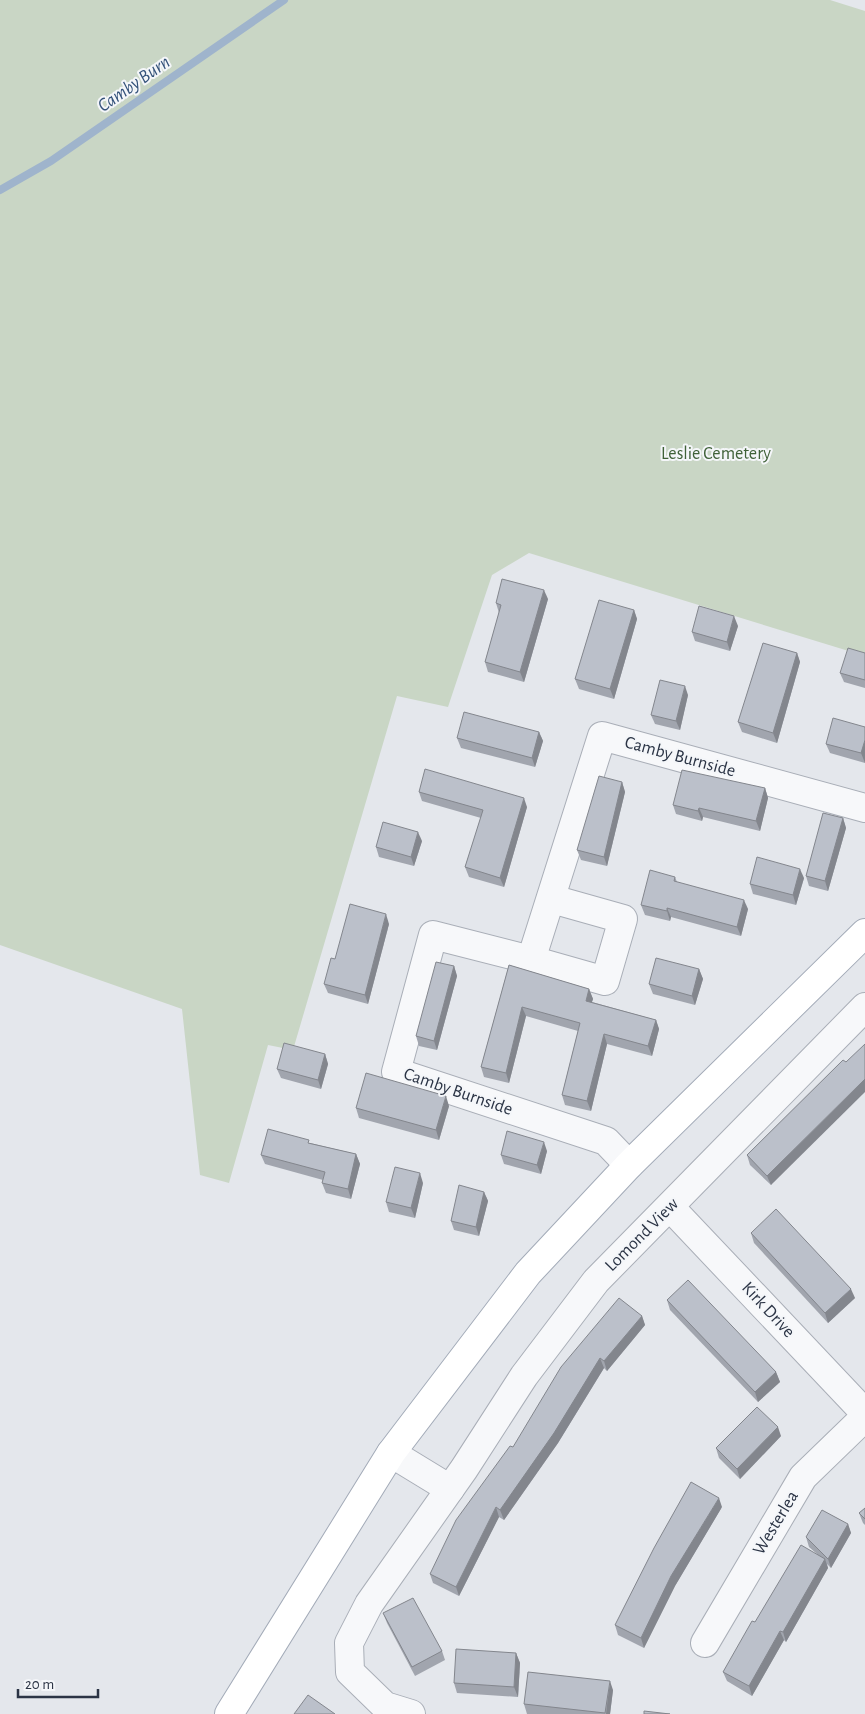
<svg xmlns="http://www.w3.org/2000/svg" width="865" height="1714" font-family="'Alegreya Sans',sans-serif">
<style>
.green{fill:#c9d6c5}
.lines{fill:none;stroke-linecap:round;stroke-linejoin:round}
.stream{stroke:#9fb4cc;stroke-width:8}
.minor-casing{stroke:#a9aeb7;stroke-width:30}
.primary-casing{stroke:#a3abb8;stroke-width:30}
.minor{stroke:#f7f8fa;stroke-width:28}
.primary{stroke:#fff;stroke-width:28}
.wall{fill:#a1a5ae}
.shaded-wall{fill:#83868d}
.building{fill:#bbc0ca;stroke:#83868d}
.labels{text-anchor:middle;dominant-baseline:central;stroke-width:4;stroke-linejoin:round;paint-order:stroke}
.park-label{font-size:18px;fill:#3f6138;stroke:#f4f6f9}
.street-label{font-size:18px;fill:#2b3445;stroke:#f4f6f9}
.water-label{font-size:19px;font-style:italic;fill:#34527a;stroke:#f4f6f9}
</style>
<rect width="100%" height="100%" fill="#e4e7ec"/>
<polygon class="green" points="0,0 830,0 865,11 865,656 529,553 492,575 448,707 397,696 293,1050 268,1045 229,1183 200,1175 182,1009 0,945"/>
<g class="lines">
<polyline class="stream" points="0,190 51,161 284,0"/>
<defs>
<g id="minor">
<polyline points="531,960 605,981 623,919 552,899"/>
<polyline points="629,1165 606,1141 396,1072 433,935 531,960 602,736 865,808"/>
<polyline points="670,1207 865,1413"/>
<polyline points="391,1453 450,1489"/>
<polyline points="705,1643 803,1477 865,1417"/>
<polyline points="411,1714 385,1706 350,1672 349,1643 369,1604 464,1469 524,1376 596,1281 865,1007"/>
</g>
<polyline id="primary" points="229,1714 391,1453 528,1273 629,1165 865,933"/>
</defs>
<use href="#minor" class="minor-casing"/>
<use href="#primary" class="primary-casing"/>
<use href="#minor" class="minor"/>
<use href="#primary" class="primary"/>
</g>
<g class="wall">
<polygon points="548,599 524,682 488,672 485,662 499,613 496,603"/>
<polygon points="634,610 637,619 614,699 579,689 575,679"/>
<polygon points="738,626 730,651 695,641 692,632"/>
<polygon points="797,653 800,662 777,743 742,732 738,722"/>
<polygon points="865,653 865,688 844,682 840,673"/>
<polygon points="688,695 680,730 655,724 651,715"/>
<polygon points="865,727 865,763 830,753 826,744"/>
<polygon points="539,732 543,741 535,767 461,748 457,738"/>
<polygon points="622,782 625,792 607,866 581,860 577,850"/>
<polygon points="765,788 768,798 760,831 703,817 702,821 676,814 673,805"/>
<polygon points="419,792 527,807 504,887 469,877 465,867 481,818 422,801"/>
<polygon points="843,818 846,828 828,891 809,886 806,876"/>
<polygon points="422,841 414,866 379,857 376,847"/>
<polygon points="675,877 677,882 748,909 741,936 671,917 670,921 645,915 641,905"/>
<polygon points="804,878 796,905 753,894 750,884"/>
<polygon points="389,924 368,1004 328,993 324,984 335,959"/>
<polygon points="509,965 589,989 593,999 592,1002 656,1020 659,1029 652,1056 607,1044 591,1111 565,1105 562,1095 578,1031 526,1016 509,1083 484,1077 481,1067"/>
<polygon points="454,966 457,976 437,1050 419,1046 416,1036"/>
<polygon points="699,969 703,979 695,1005 653,994 649,984"/>
<polygon points="325,1054 328,1064 321,1089 281,1078 277,1069"/>
<polygon points="843,1060 771,1185 750,1165 747,1155"/>
<polygon points="449,1106 439,1140 359,1118 356,1108"/>
<polygon points="310,1143 356,1154 360,1164 351,1199 326,1193 322,1183 323,1180 265,1164 261,1155"/>
<polygon points="547,1151 541,1174 504,1164 501,1155"/>
<polygon points="423,1183 415,1218 389,1212 386,1202"/>
<polygon points="484,1192 488,1201 479,1236 454,1230 451,1221"/>
<polygon points="751,1233 855,1298 828,1323 754,1243"/>
<polygon points="667,1300 776,1372 780,1382 758,1402 670,1310"/>
<polygon points="642,1316 645,1325 607,1371 604,1368 558,1443 504,1520 499,1517 459,1596 433,1583 430,1574 513,1447"/>
<polygon points="781,1436 740,1479 719,1458 716,1448"/>
<polygon points="722,1507 675,1586 644,1648 618,1635 615,1625"/>
<polygon points="865,1508 865,1525 863,1523 859,1513"/>
<polygon points="848,1524 851,1533 831,1568 827,1564 828,1568 786,1642 784,1640 752,1696 727,1681 723,1672 755,1622 817,1554 809,1547 806,1537"/>
<polygon points="383,1613 442,1651 445,1660 415,1676 387,1623"/>
<polygon points="516,1653 520,1663 518,1697 457,1693 454,1683"/>
<polygon points="613,1690 610,1714 527,1714 524,1704"/>
</g>
<g class="shaded-wall">
<polygon points="544,590 548,599 524,682 520,672"/>
<polygon points="634,610 637,619 614,699 610,689"/>
<polygon points="734,616 738,626 730,651 727,642"/>
<polygon points="797,653 800,662 777,743 773,733"/>
<polygon points="685,686 688,695 680,730 676,721"/>
<polygon points="539,732 543,741 535,767 532,758"/>
<polygon points="865,740 865,763 861,753"/>
<polygon points="622,782 625,792 607,866 604,857"/>
<polygon points="765,788 768,798 760,831 756,821"/>
<polygon points="524,798 527,807 504,887 500,878"/>
<polygon points="699,808 703,817 702,821 698,811"/>
<polygon points="843,818 846,828 828,891 825,881"/>
<polygon points="418,832 422,841 414,866 411,857"/>
<polygon points="800,869 804,878 796,905 793,895"/>
<polygon points="744,900 748,909 741,936 737,927"/>
<polygon points="667,908 671,917 670,921 667,911"/>
<polygon points="386,914 389,924 368,1004 365,995"/>
<polygon points="454,966 457,976 437,1050 434,1041"/>
<polygon points="699,969 703,979 695,1005 692,996"/>
<polygon points="589,989 593,999 589,1010 586,1001"/>
<polygon points="522,1007 526,1016 509,1083 506,1073"/>
<polygon points="656,1020 659,1029 652,1056 648,1046"/>
<polygon points="604,1034 607,1044 591,1111 587,1101"/>
<polygon points="325,1054 328,1064 321,1089 318,1080"/>
<polygon points="865,1079 865,1092 771,1185 767,1176"/>
<polygon points="446,1096 449,1106 439,1140 436,1130"/>
<polygon points="544,1142 547,1151 541,1174 537,1165"/>
<polygon points="356,1154 360,1164 351,1199 348,1189"/>
<polygon points="420,1173 423,1183 415,1218 411,1208"/>
<polygon points="484,1192 488,1201 479,1236 476,1227"/>
<polygon points="851,1289 855,1298 828,1323 825,1313"/>
<polygon points="642,1316 645,1325 607,1371 604,1361"/>
<polygon points="600,1358 604,1368 558,1443 504,1520 500,1510"/>
<polygon points="776,1372 780,1382 758,1402 755,1392"/>
<polygon points="778,1427 781,1436 740,1479 737,1469"/>
<polygon points="719,1498 722,1507 675,1586 644,1648 641,1638 671,1576"/>
<polygon points="496,1507 499,1517 459,1596 456,1587"/>
<polygon points="848,1524 851,1533 831,1568 828,1559"/>
<polygon points="825,1559 828,1568 786,1642 783,1632"/>
<polygon points="780,1631 784,1640 752,1696 749,1686"/>
<polygon points="516,1653 520,1663 518,1697 514,1687"/>
<polygon points="610,1681 613,1690 610,1714 606,1714"/>
</g>
<g class="building">
<polygon points="502,579 544,590 520,672 485,662 501,605 496,603"/>
<polygon points="599,600 634,610 610,689 575,679"/>
<polygon points="699,606 734,616 727,642 692,632"/>
<polygon points="763,643 797,653 773,733 738,722"/>
<polygon points="848,648 865,653 865,680 840,673"/>
<polygon points="660,680 685,686 676,721 651,715"/>
<polygon points="464,712 539,732 532,758 457,738"/>
<polygon points="833,718 865,727 865,740 861,753 826,744"/>
<polygon points="425,769 524,798 500,878 465,867 483,810 419,792"/>
<polygon points="682,770 765,788 756,821 699,808 698,811 673,805"/>
<polygon points="599,776 622,782 604,857 577,850"/>
<polygon points="823,813 843,818 825,881 806,876"/>
<polygon points="383,822 418,832 411,857 376,847"/>
<polygon points="757,857 800,869 793,895 750,884"/>
<polygon points="650,870 675,877 674,881 744,900 737,927 667,908 667,911 641,905"/>
<polygon points="350,904 386,914 365,995 324,984 331,958 335,959"/>
<polygon points="656,958 699,969 692,996 649,984"/>
<polygon points="436,962 454,966 434,1041 416,1036"/>
<polygon points="509,965 589,989 586,1001 656,1020 648,1046 604,1034 587,1101 562,1095 580,1023 522,1007 506,1073 481,1067"/>
<polygon points="284,1043 325,1054 318,1080 277,1069"/>
<polygon points="865,1044 865,1079 767,1176 747,1155 843,1060 846,1062"/>
<polygon points="366,1073 446,1096 436,1130 356,1108"/>
<polygon points="268,1129 309,1140 308,1143 356,1154 348,1189 322,1183 325,1172 261,1155"/>
<polygon points="507,1131 544,1142 537,1165 501,1155"/>
<polygon points="395,1167 420,1173 411,1208 386,1202"/>
<polygon points="459,1185 484,1192 476,1227 451,1221"/>
<polygon points="776,1209 851,1289 825,1313 751,1233"/>
<polygon points="688,1280 776,1372 755,1392 667,1300"/>
<polygon points="619,1298 642,1316 604,1361 600,1358 554,1433 500,1510 496,1507 456,1587 430,1574 456,1520 510,1446 513,1447 561,1367"/>
<polygon points="757,1407 778,1427 737,1469 716,1448"/>
<polygon points="691,1482 719,1498 671,1576 641,1638 615,1625 654,1548"/>
<polygon points="865,1508 865,1519 859,1513"/>
<polygon points="822,1510 848,1524 828,1559 806,1537"/>
<polygon points="801,1545 825,1559 783,1632 780,1631 749,1686 723,1672 752,1621 755,1622"/>
<polygon points="413,1598 442,1651 412,1667 383,1613"/>
<polygon points="456,1649 516,1653 514,1687 454,1683"/>
<polygon points="528,1672 610,1681 605,1713 524,1704"/>
<polygon points="308,1695 335,1714 294,1714"/>
<polygon points="644,1711 670,1714 644,1714"/>
</g>
<g class="labels">
<g class="park-label">
<text x="716" y="454">Leslie Cemetery</text>
</g>
<g class="street-label">
<text transform="translate(680 757) rotate(15)">Camby Burnside</text>
<text transform="translate(458 1092) rotate(19)">Camby Burnside</text>
<text transform="translate(642 1235) rotate(-45)">Lomond View</text>
<text transform="translate(768 1310) rotate(47)">Kirk Drive</text>
<text transform="translate(776 1523) rotate(-59)">Westerlea</text>
</g>
<g class="water-label">
<text transform="translate(134 84) rotate(-35)">Camby Burn</text>
</g>
</g>
<path d="M18 1689v8h80v-8" fill="none" stroke="#2b3445" stroke-width="2.5"/>
<text x="25" y="1689" font-size="15" fill="#2b3445" stroke="#f4f6f9" stroke-width="4" paint-order="stroke">20 m</text>
</svg>
